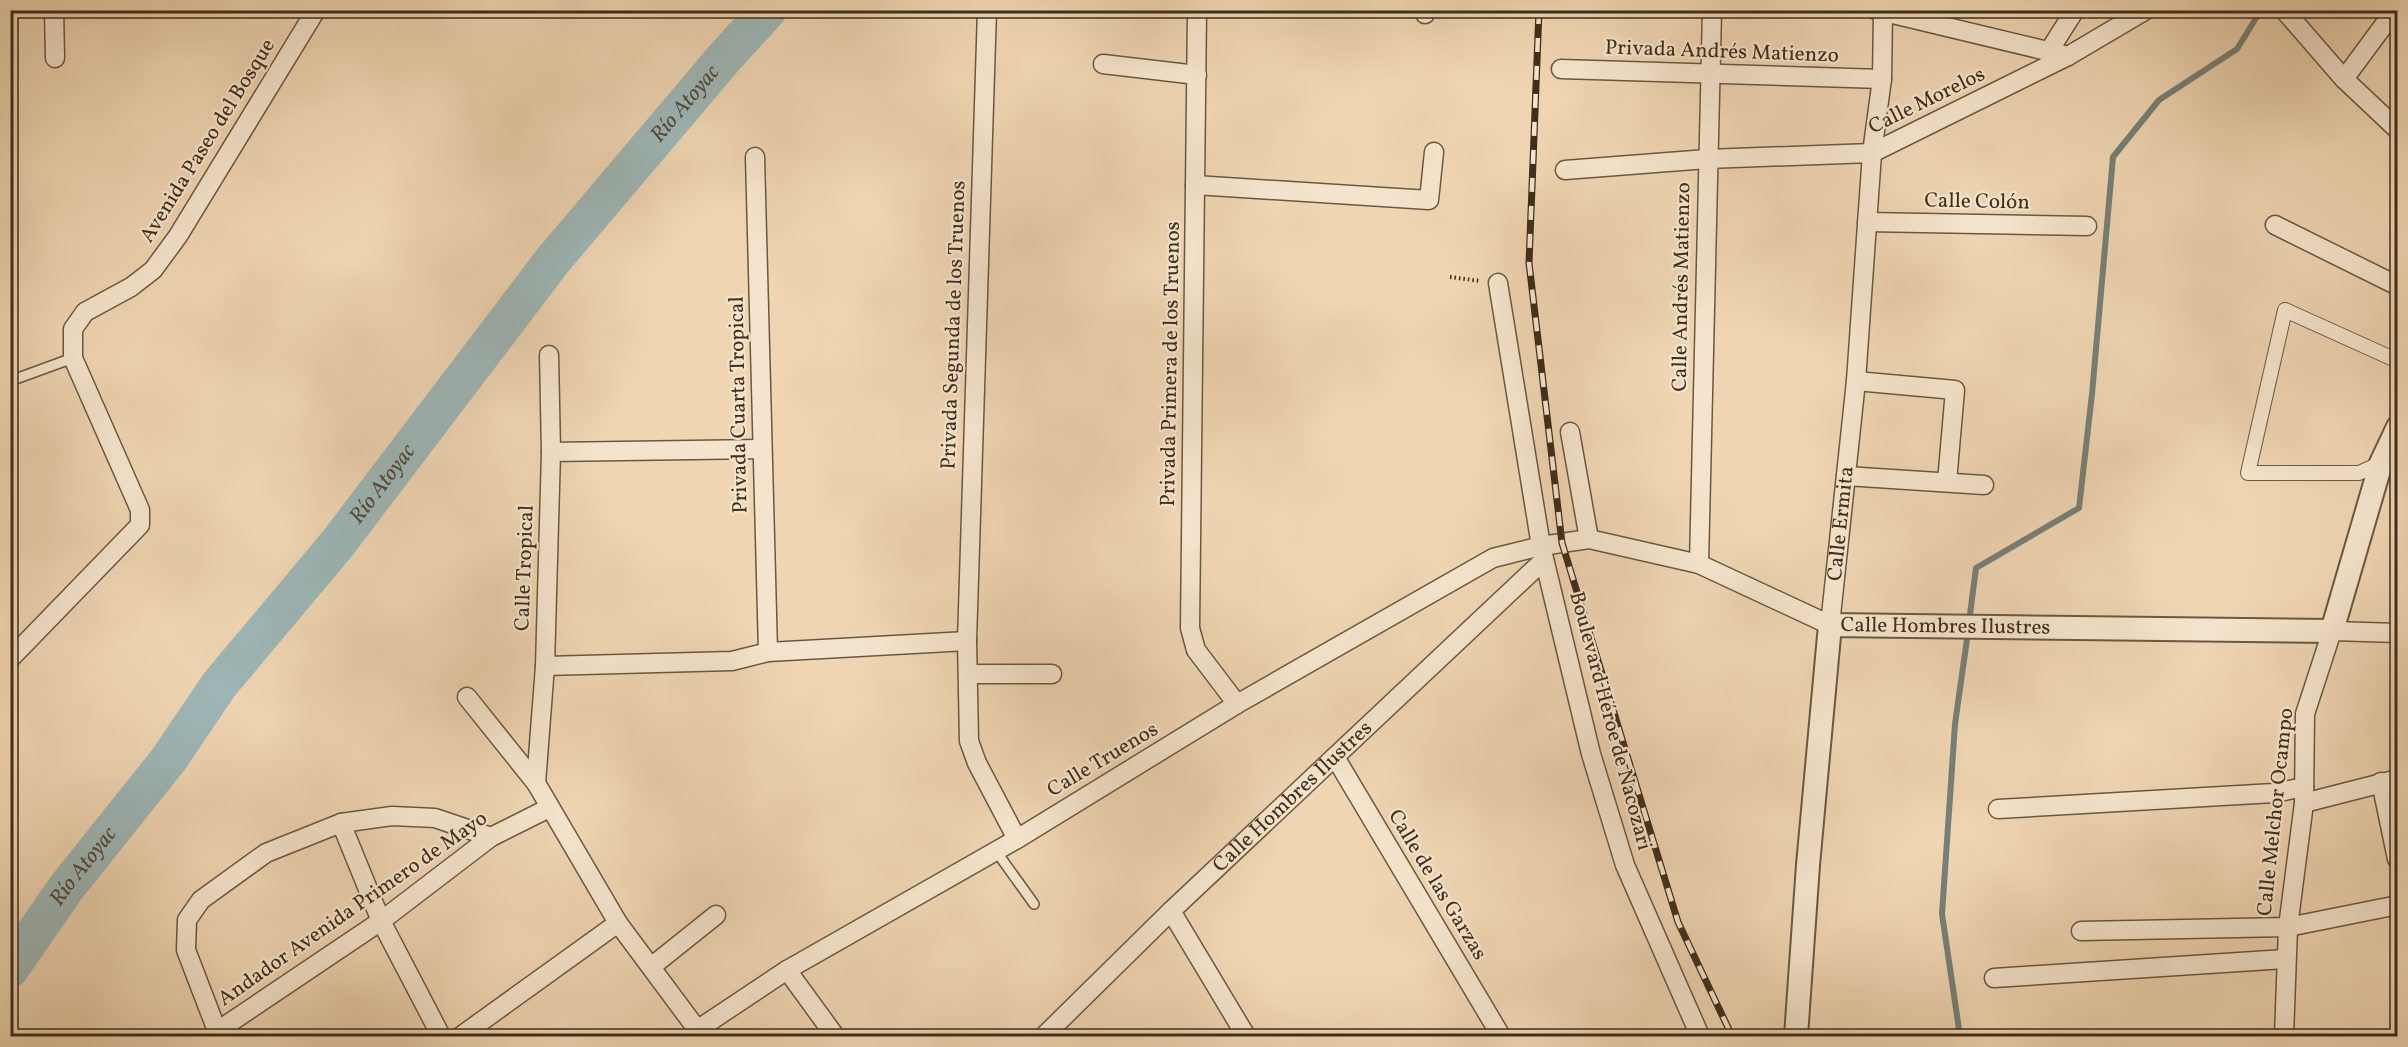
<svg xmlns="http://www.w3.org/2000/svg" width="2408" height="1047" font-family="Vollkorn,serif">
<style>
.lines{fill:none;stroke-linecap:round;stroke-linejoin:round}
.stream{stroke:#778078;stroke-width:6}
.river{stroke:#9db6b6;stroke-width:38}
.service-casing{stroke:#6b5841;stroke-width:12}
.pedestrian-casing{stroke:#6b5841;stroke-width:16}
.minor-casing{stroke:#6b5841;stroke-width:21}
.tertiary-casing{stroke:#6b5841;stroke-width:26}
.path{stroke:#3f2e1b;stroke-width:4;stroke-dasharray:1.5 3;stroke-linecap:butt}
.service{stroke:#f5e4cd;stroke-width:9}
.pedestrian{stroke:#f5e4cd;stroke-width:14}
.minor{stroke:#f5e4cd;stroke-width:18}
.tertiary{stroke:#f5e4cd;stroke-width:22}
.rail-casing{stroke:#3f2e1b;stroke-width:7}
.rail{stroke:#f5e4cd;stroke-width:4.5;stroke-dasharray:14;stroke-linecap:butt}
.labels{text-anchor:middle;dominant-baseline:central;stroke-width:4.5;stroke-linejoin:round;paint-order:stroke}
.street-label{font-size:21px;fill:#3f2e1b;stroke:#f5e4cd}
.water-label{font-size:22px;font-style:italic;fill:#52493a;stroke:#f5e4cd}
</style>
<rect width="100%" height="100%" fill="#efd5b2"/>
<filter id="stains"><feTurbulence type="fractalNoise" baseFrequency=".00333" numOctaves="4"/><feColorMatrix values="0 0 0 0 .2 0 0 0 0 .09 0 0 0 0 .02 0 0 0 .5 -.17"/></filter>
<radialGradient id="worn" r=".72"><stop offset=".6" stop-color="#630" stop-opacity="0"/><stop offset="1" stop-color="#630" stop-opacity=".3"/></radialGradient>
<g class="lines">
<g class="stream">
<polyline points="1969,622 1976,568 2079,508 2092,394 2113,157 2159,100 2237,49 2261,10"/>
<polyline points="1960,1036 1942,914 1955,724 1968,632"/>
</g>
<path class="river" id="s1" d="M10,969L66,888L169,759L219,685L338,543L553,260L725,57L768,10"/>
<defs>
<g id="service">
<polyline points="10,381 73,358"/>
<polyline points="996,851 1034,904"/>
</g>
<polyline id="pedestrian" points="2381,463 2359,473 2248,473 2285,310 2398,361"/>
<g id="minor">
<polyline points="54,10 55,58"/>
<polyline points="987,10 967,641 969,741 977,763 1017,839"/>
<polyline points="1197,10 1190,628 1196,650 1237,704"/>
<polyline points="1876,10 2068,56"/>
<polyline points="2284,10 2344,79 2398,130"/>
<polyline points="1425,14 1425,10"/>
<polyline points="2049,51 2075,10"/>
<polyline points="1103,64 1197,75"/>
<polyline points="1561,69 1882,79"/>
<polyline points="2344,79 2395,10"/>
<polyline points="755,157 768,652"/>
<polyline points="1565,170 1707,159 1872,153 2068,56 2146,10"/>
<polyline points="1195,185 1429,200 1434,152"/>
<polyline points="1867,222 2087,226"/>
<polyline points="2275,225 2398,286"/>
<polyline points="1498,283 1541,546 1591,754 1625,865 1700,1036"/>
<polyline points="1856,381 1955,390 1947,482"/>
<polyline points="1570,432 1589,539"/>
<polyline points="551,452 762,449"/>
<polyline points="1846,476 1984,485"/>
<polyline points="1699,564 1712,10"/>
<polyline points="10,659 140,525 140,510 73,358 73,329 85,312 131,287 153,270 178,236 316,10"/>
<polyline points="545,666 732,661 768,652 967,641"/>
<polyline points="968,674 1052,674"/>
<polyline points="467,697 536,783 618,923 702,1036"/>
<polyline points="1335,757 1501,1036"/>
<polyline points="2381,782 2397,859"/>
<polyline points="536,783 545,666 551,452 549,355"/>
<polyline points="2304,803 2398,779"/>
<polyline points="1998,809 2274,793 2304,787"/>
<polyline points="341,823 381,921 441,1036"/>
<polyline points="1171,911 1246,1036"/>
<polyline points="2081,931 2288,927 2398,905"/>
<polyline points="651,967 716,915"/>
<polyline points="787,970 835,1036"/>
<polyline points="1994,978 2285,959"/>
<path id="s2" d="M697,1030L787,970L1017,839L1237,704L1493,558L1541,546L1589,539L1699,564L1830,625L1856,381L1872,153L1882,79L1883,12"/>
<polyline points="216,1032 381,921 491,837 549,808"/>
<polyline points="219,1036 186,950 187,920 201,900 266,853 341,823 392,816 435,818 491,837"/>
<polyline points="461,1036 618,923"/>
<path id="s3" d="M1044,1036L1171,911L1544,560"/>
<polyline points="2284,1036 2288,927 2304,803 2305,714 2332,631 2398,633"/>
</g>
<g id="tertiary">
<path id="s4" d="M1796,1036L1808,865L1830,625L2332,631L2381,463L2398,427"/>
</g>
</defs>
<use href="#service" class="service-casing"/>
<use href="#pedestrian" class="pedestrian-casing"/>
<use href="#minor" class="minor-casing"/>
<use href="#tertiary" class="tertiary-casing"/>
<polyline class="path" points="1450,277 1480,281"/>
<use href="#service" class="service"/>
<use href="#pedestrian" class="pedestrian"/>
<use href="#minor" class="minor"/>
<use href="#tertiary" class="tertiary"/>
<defs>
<polyline id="rail" points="1539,10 1529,263 1562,543 1678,922 1732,1036"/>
</defs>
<use href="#rail" class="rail-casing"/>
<use href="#rail" class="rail"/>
</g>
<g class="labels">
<g class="street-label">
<text transform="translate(1722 52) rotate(2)">Privada Andrés Matienzo</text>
<text transform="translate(1927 101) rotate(-26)">Calle Morelos</text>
<text transform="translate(208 141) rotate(-58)">Avenida Paseo del Bosque</text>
<text transform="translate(1977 202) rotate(1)">Calle Colón</text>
<text transform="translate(1682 287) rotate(-89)">Calle Andrés Matienzo</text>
<text transform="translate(954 325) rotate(-88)">Privada Segunda de los Truenos</text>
<text transform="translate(1171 364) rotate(-89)">Privada Primera de los Truenos</text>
<text transform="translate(739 405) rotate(-91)">Privada Cuarta Tropical</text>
<text stroke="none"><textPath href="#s2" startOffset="1383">Calle Ermita</textPath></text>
<text transform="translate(525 568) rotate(-88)">Calle Tropical</text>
<text stroke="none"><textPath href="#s4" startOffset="528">Calle Hombres Ilustres</textPath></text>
<text transform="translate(1610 721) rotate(75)">Boulevard Héroe de Nacozari</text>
<text transform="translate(1103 760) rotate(-31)">Calle Truenos</text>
<text stroke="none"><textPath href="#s3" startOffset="345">Calle Hombres Ilustres</textPath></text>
<text transform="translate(2276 812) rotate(-84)">Calle Melchor Ocampo</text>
<text transform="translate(1437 885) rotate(59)">Calle de las Garzas</text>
<text transform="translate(353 909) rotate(-35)">Andador Avenida Primero de Mayo</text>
</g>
<g class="water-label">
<text stroke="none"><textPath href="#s1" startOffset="1098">Río Atoyac</textPath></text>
<text stroke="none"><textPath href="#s1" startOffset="612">Río Atoyac</textPath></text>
<text stroke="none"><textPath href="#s1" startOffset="126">Río Atoyac</textPath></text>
</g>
</g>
<rect width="2408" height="1047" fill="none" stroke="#efd5b2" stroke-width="36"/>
<rect x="12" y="12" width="2384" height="1023" fill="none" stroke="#3f2e1b" stroke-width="3"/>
<rect x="18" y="18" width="2372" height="1011" fill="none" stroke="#3f2e1b" stroke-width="1.5"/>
<rect width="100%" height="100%" filter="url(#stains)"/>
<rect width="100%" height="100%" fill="url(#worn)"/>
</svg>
